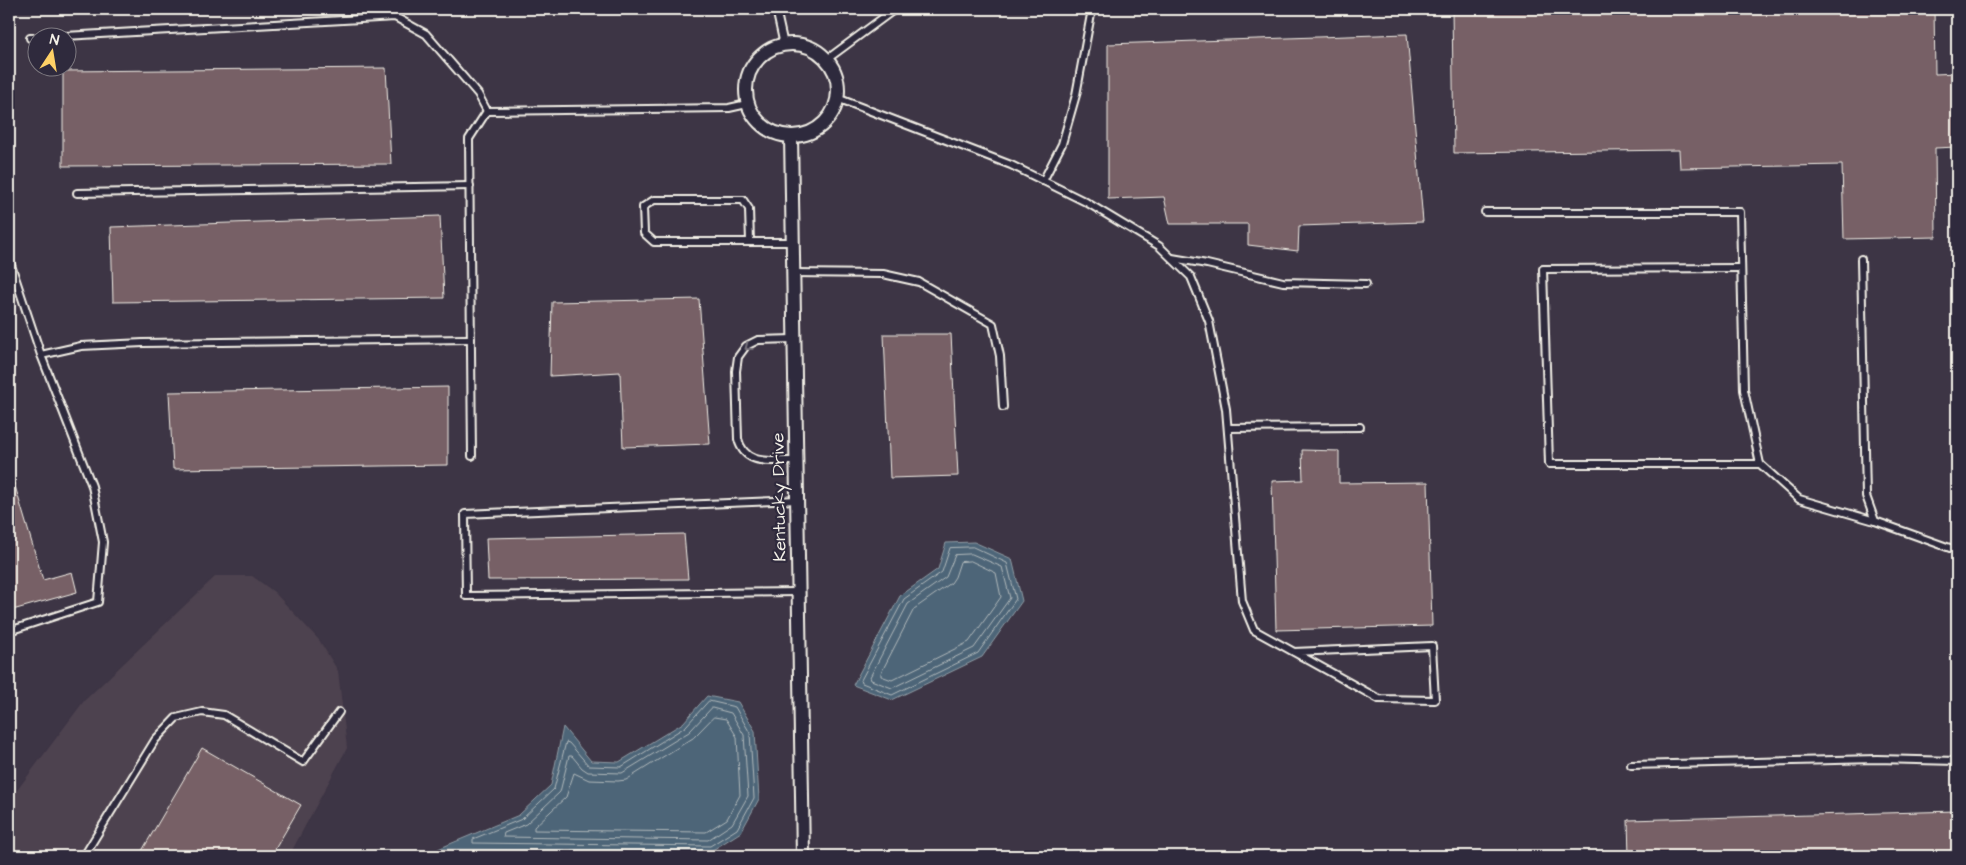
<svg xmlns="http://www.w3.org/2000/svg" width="1966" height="865" font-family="'Architects Daughter',sans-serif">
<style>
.built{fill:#4e424f}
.water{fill:#4d6578;stroke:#909da5}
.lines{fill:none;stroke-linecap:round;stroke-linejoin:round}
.shore{stroke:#b1b9bb;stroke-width:1}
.building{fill:#776066;stroke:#f4f1e8}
.lane-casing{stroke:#f4f1e8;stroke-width:10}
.street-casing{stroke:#f4f1e8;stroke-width:16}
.lane{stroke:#2f2a3d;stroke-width:6}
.street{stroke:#2f2a3d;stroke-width:12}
.oneway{stroke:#747079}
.labels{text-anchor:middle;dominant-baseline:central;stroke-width:4.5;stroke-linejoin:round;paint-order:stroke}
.street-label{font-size:18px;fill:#f4f1e8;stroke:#2f2a3d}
</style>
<rect width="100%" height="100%" fill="#3d3545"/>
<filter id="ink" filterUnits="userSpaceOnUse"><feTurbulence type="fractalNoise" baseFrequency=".02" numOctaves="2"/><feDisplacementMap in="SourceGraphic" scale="10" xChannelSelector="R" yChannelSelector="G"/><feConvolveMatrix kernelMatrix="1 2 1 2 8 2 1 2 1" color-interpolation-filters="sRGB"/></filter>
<g filter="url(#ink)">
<polygon class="built" points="216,576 252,576 274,592 319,640 338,671 347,748 289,856 9,856 9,801 84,701"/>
<g class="water">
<polygon points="974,542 1012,559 1022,601 982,657 892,700 853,685 900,596 938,569 946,543"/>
<polygon points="707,696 738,702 755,731 759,799 741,832 711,851 438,849 519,815 551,785 563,727 591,761 619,762 683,723"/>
</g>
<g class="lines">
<g class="shore">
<polygon points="973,547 1007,563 1016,599 978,653 892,695 862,683 861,680 904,599 942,572 950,548"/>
<polygon points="972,554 1002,567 1010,598 974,648 892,688 871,680 870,677 908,604 946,577 955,555"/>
<polygon points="971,561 996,573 1001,597 969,642 892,680 881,676 881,673 914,609 951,583 955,577 960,562"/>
<polygon points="709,701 735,707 750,733 754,798 737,829 710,846 473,843 473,839 522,819 554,789 566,742 569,743 589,766 621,767 685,727"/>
<polygon points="712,708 731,713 744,735 748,796 732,824 708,840 503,837 504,833 526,824 560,792 569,756 572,756 582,768 588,772 622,773 689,732"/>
<polygon points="714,717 726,719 737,737 740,795 727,819 706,832 534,830 534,827 566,797 574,773 589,780 618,781 626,780 693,738"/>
</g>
</g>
<g class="building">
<polygon points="1452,9 1934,9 1935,74 1957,73 1957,147 1935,148 1936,237 1844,239 1842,165 1680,168 1679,150 1454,153"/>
<polygon points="1407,34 1423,222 1299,226 1298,251 1248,245 1248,224 1170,224 1164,197 1108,199 1108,44"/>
<polygon points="386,68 391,164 63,166 63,71"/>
<polygon points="440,216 444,298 113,302 111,227"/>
<polygon points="699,299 710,444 623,447 620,372 550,376 552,302"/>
<polygon points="884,334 951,334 958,476 890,478"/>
<polygon points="448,387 448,465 173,469 169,392"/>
<polygon points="1302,450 1339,451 1339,483 1428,482 1432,626 1276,630 1272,481 1303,480"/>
<polygon points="12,476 43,580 72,572 77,592 9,611 9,477"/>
<polygon points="684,534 688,579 488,580 486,538"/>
<polygon points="202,748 301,805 271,856 139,856"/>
<polygon points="1957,811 1957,856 1629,856 1628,820"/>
</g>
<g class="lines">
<defs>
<g id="lane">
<polyline points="776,9 784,45"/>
<polyline points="30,38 395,17 426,34 478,94 487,111 729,108 747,104"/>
<polyline points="826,60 895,9"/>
<polyline points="837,98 1011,165 1086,202 1159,246 1191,277 1209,321 1226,409 1242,601 1254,630 1379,699 1435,700 1432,646 1294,652"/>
<polyline points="1043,181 1062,144 1076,95 1092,9"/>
<polyline points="77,193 470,186"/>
<polyline points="1485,212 1740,212 1744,390 1760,464 1799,499 1875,521"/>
<polyline points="750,242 749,209 743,200 654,200 643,207 644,233 654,242 793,242"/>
<polyline points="1172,258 1207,264 1283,282 1366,284"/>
<polyline points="9,259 41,355 92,486 103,542 98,602 9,631"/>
<polyline points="1861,259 1866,496 1875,521 1950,548 1957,549"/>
<polyline points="1741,268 1543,269 1549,464 1760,464"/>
<polyline points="793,273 883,274 919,282 993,324 1000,356 1003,407"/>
<path d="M794,339L758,340L746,346L738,357L736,371L738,439C745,467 772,460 796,461"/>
<polyline points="41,355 81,346 143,343 471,339"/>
<polyline points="1228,428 1360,427"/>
<polyline points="472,456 469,139 487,111"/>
<polyline points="797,500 465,514 466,596 798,592"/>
<polyline points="1631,765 1877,759 1957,761"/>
<polyline points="84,856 155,740 176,718 202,712 224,715 303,762 339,712"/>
</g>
<g id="street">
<circle cx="792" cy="90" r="46"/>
<polyline points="791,136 803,856"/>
</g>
</defs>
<use href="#lane" class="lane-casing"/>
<use href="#street" class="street-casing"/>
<use href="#lane" class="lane"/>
<use href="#street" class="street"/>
</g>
<defs><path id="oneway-chevron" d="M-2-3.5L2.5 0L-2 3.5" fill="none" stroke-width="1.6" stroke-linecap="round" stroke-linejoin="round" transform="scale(1.25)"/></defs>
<use class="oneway" href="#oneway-chevron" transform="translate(748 347) rotate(142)"/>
</g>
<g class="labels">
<g class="street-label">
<text transform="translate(779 497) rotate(-91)">Kentucky Drive</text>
</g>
</g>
<rect width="1966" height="865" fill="none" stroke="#2f2a3d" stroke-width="30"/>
<rect x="15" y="15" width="1936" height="835" fill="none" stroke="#f4f1e8" stroke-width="2" filter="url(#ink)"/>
<g transform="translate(52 52) rotate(12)"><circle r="24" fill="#2f2a3d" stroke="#7e7a81"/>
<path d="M0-4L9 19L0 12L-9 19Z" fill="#ffd166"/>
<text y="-8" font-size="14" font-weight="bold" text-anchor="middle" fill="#f4f1e8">N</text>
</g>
</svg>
